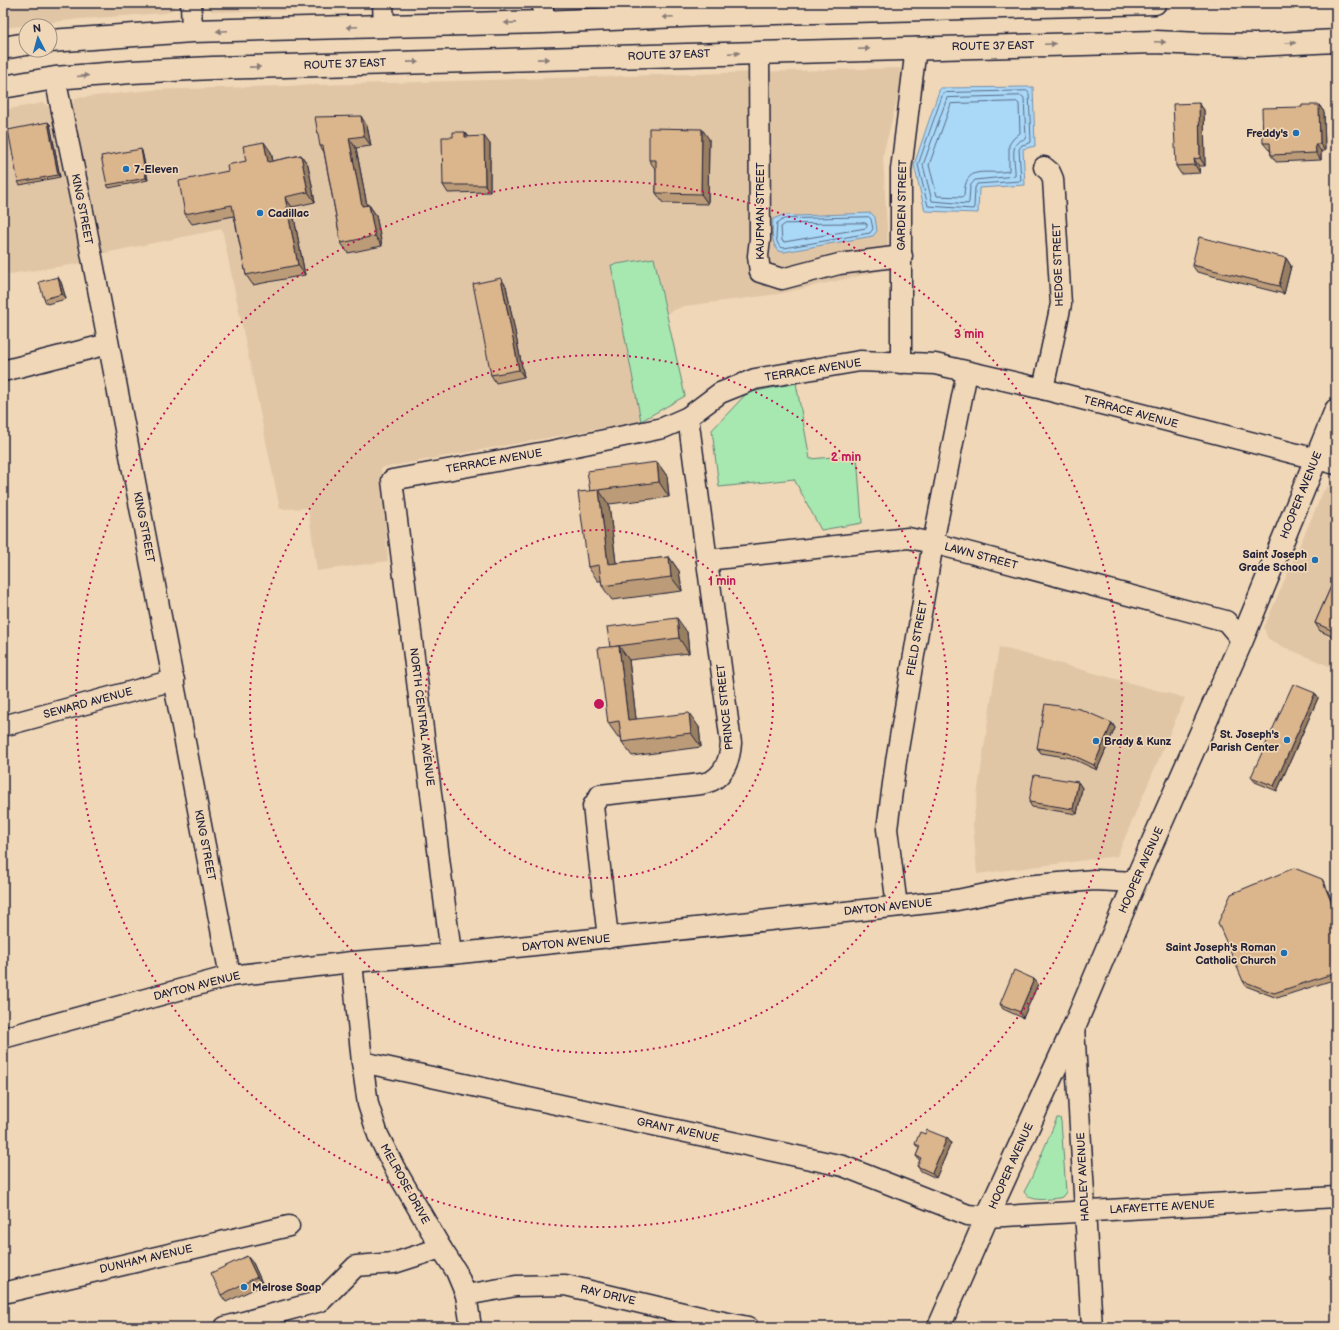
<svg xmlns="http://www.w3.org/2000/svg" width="1339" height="1330" font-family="'Balsamiq Sans',sans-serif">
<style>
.built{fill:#e1c6a6}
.green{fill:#a7e8b1;stroke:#648576}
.water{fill:#aad8f7;stroke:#748fac}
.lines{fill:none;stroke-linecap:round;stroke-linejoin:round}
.shore{stroke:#586b86;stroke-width:1}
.minor-casing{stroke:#22223b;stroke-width:23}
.major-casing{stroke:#22223b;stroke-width:25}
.highway-casing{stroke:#22223b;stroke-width:25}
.minor{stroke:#efd7b7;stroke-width:20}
.major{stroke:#efd7b7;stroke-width:22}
.highway{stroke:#efd7b7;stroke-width:22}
.wall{fill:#bc9c78;stroke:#22223b}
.shaded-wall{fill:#997f62;stroke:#22223b}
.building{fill:#dbb58c;stroke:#22223b}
.oneway{fill:#887c79}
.ring{fill:none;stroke:#c2185b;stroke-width:2;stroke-dasharray:2 4}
.poi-dot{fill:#1f6fb2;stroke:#efd7b7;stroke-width:1.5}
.labels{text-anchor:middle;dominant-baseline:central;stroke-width:3.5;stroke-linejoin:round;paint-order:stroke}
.street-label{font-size:11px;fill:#22223b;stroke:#efd7b7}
.poi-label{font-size:11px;font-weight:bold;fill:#22223b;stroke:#efd7b7;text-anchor:end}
.centre{fill:#c2185b;stroke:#efd7b7;stroke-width:2}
.ring-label{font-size:12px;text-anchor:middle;font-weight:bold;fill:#c2185b;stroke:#efd7b7;stroke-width:3.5;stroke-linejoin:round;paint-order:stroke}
</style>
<rect width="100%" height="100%" fill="#efd7b7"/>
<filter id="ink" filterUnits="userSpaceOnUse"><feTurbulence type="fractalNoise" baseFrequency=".025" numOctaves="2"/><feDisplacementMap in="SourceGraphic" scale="8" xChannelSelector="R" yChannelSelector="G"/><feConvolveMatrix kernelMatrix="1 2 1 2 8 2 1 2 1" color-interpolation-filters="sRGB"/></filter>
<g filter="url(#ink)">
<g class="built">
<polygon points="3,3 177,3 173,10 166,13 80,19 3,28"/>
<polygon points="205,3 370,3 361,8 219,12 212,11 208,8"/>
<polygon points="896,68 905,69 883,155 889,269 778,294 684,306 667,313 654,258 611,265 641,421 381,468 388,561 317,571 308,508 280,509 222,229 100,254 71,113 72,105 74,100 77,98 150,90"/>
<polygon points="43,103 51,108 84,263 9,274 3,264 3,110"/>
<polygon points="1336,483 1336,669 1272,642 1267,637 1264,627 1323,492 1330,484"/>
<polygon points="999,647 1185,698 1117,856 977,874 973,823"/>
</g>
<g class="green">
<polygon points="654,258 685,396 641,421 611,265"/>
<polygon points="796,383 810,459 857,455 862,523 821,530 794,479 719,487 712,430 747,393"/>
<path d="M1057,1118H1060L1061,1121L1066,1192L1062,1197L1059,1198C1047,1199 1032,1203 1024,1192L1031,1179Z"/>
</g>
<g class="water">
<polygon points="1033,87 1035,146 1023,149 1025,185 979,188 978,213 925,211 914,165 940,88"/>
<path d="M871,213L875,217L877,231L873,236L784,252L778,251C771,242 772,230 773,219L783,215L797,216Z"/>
</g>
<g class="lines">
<g class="shore">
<polygon points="1027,91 1029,93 1031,142 1030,143 1022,145 1019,149 1021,181 977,184 975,188 974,207 973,209 928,206 918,165 943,93"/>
<path d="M1022,96L1024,98L1026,138C1023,140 1018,141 1016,144C1011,151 1016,168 1015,176L975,180L970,186L969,202L968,204L932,201L923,165L947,98Z"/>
<path d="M1017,102L1019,104L1020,133L1013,139L1009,145V171C986,176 965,162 964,196L962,197L937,196L929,165L951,104Z"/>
<polygon points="869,217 871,219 873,229 870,233 784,248 780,247 778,244 776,238 777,223 784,219"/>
<polygon points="865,223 867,224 867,226 866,228 784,242 782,241 781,227 785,224"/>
</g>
<defs>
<g id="minor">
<polyline points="191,3 192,31"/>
<polyline points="383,3 384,26"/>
<polyline points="543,3 543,22"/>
<polyline points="759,53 760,239 758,256 760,272 782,279 839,264 902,256"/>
<polyline points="55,78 85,221 230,976"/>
<polyline points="901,363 901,170 916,48"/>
<polyline points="3,371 108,344"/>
<polyline points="1043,389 1061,304 1053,179 1050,172 1044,167"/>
<polyline points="707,560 908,538 933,543 1226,621 1242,640"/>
<polyline points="3,726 174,680"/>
<polyline points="897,906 887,829 896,761 933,543 967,372"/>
<path d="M608,938L593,806L600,795L701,784C704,783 710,782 713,780C726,772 730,757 731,743L688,417"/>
<polyline points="451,954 392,480 551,451 663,428 688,417 720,393 755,379 860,361 935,364 1043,389 1336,464"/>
<polyline points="352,962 362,1062 368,1104 378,1135 394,1167 441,1248 456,1271 466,1295 471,1327"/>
<polyline points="1074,1027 1092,1327"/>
<polyline points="3,1038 230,976 352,962 451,954 957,900 1025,886 1094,880 1135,882"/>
<polyline points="362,1062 843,1166 968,1215 987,1217 1336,1197"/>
<polyline points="3,1293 289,1226"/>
<polyline points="466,1295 516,1286 565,1285 704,1318 748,1327"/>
<polyline points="225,1327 321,1301 356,1266 394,1263 441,1248"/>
</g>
<polyline id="major" points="939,1327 987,1217 1074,1027 1135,882 1242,640 1336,410"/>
<g id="highway">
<polyline points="50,41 192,31 543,22 702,15 1155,3"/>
<polyline points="3,48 26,44"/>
<polyline points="3,87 55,78 131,72 212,68 1155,42 1201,44 1255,45 1336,41"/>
</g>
</defs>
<use href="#minor" class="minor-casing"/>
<use href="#major" class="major-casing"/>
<use href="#highway" class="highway-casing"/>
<use href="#minor" class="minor"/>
<use href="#major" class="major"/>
<use href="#highway" class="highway"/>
</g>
<g class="wall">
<polygon points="1199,103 1204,110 1205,166 1199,166 1200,173 1181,174 1176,166"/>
<polygon points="1319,105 1324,112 1325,151 1321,151 1321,160 1276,162 1271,155 1270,150 1269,150 1263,143"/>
<polygon points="50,124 60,177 20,185 18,182"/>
<polygon points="367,126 371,146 356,148 367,205 369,205 376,215 382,246 348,253 341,243 324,152 320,146"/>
<polygon points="465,132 469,137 490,144 490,192 448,193 443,185 453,137"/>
<polygon points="709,139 708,204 663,203 656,193 656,170 649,160"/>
<polygon points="142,151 148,180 109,188 107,185"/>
<polygon points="271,152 273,161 301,155 308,165 315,202 292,207 305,275 253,285 246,275 234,216 192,224 185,214 228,171 246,161"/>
<polygon points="1286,258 1291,266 1284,294 1197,272 1192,265"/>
<polygon points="61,282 66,299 47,304 44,299"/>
<polygon points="506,286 524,377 496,383 491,375"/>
<polygon points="657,462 667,476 669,497 609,504 616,563 669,557 679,571 682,591 612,600 602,586 602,581 598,581 588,567 590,491"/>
<polygon points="1336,575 1336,638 1320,631 1315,623"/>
<polygon points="687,632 689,653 629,660 636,719 699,727 701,747 632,756 622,742 621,737 618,737 608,723 610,647"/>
<polygon points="1318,698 1277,791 1255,782 1251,777"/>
<polygon points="1112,723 1115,728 1097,770 1071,758 1041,753 1037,748"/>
<polygon points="1078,782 1082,788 1077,814 1032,807 1029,802"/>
<polygon points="1325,884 1336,979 1277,998 1246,986 1243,981"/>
<polygon points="1034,979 1038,984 1023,1018 1003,1009 1000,1004"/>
<polygon points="925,1134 947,1138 951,1143 936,1178 921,1171 917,1166 920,1161 916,1156 919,1149 915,1144"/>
<polygon points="253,1263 263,1285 226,1302 221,1295"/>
</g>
<g class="shaded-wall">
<polygon points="1199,103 1204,110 1205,166 1200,158"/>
<polygon points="1319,105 1324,112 1325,151 1320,144"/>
<polygon points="361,116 367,126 371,146 364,136"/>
<polygon points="48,122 50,124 60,177 58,175"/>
<polygon points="702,129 709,139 708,204 701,194"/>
<polygon points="465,132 471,140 465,137"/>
<polygon points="484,136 490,144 490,192 485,185"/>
<polygon points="349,138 356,148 369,216 362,206"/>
<polygon points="264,142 271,152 275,172 268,162"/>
<polygon points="1315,144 1321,151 1321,160 1316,153"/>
<polygon points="141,149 142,151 148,180 146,178"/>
<polygon points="301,155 308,165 315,202 308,192"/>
<polygon points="1194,159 1199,166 1200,173 1195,165"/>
<polygon points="285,197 292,207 305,275 298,265"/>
<polygon points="369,205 376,215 382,246 375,236"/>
<polygon points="1286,258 1291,266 1284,294 1279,286"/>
<polygon points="58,277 61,282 66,299 62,294"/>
<polygon points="501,278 506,286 524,377 519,370"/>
<polygon points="657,462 667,476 669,497 659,482"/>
<polygon points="599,490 609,505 618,579 608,564"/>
<polygon points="669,557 679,571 682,591 671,577"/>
<polygon points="677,618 687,632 689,653 679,638"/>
<polygon points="619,646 629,660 638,735 628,720"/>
<polygon points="1315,693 1318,698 1277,791 1274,786"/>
<polygon points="689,713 699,727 701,747 691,733"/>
<polygon points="1112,723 1115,728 1097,770 1094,765"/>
<polygon points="1078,782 1082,788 1077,814 1073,809"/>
<polygon points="1322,879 1325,884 1336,910 1336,914"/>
<polygon points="1336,965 1336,979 1332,974"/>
<polygon points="1034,979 1038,984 1023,1018 1020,1012"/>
<polygon points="947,1138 951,1143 936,1178 932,1173"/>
<polygon points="247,1256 253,1263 263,1285 257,1277"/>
</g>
<g class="building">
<polygon points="1199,103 1200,158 1194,159 1195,165 1176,166 1173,104"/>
<polygon points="1302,105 1319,105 1320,144 1315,144 1316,153 1271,155 1270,143 1263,143 1262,108 1302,107"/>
<polygon points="361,116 364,136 349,138 362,206 369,205 375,236 341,243 323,146 320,146 315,117"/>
<polygon points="48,122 58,175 18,182 8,130"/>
<polygon points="649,128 702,129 701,194 656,193 656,160 649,160"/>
<polygon points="453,132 465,132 465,137 484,136 485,185 443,185 442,137 453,137"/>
<polygon points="264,142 268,162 301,155 308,192 285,197 298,265 246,275 232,205 185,214 179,181 228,171 227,165 246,161 243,146"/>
<polygon points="141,149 146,178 107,185 101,156"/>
<polygon points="1199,237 1286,258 1279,286 1192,265"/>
<polygon points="58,277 62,294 44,299 39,282"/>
<polygon points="501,278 519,370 491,375 473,284"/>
<polygon points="657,462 659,482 590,491 587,471"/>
<polygon points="599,490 608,564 669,557 671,577 602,586 599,565 588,567 578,492"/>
<polygon points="1336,575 1336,632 1315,623"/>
<polygon points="677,618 679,638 610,647 607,627"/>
<polygon points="619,646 628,720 689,713 691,733 622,742 619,721 608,723 598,648"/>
<polygon points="1293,684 1315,693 1274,786 1251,777"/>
<polygon points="1045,704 1080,709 1112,723 1094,765 1068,753 1037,748"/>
<polygon points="1034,775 1078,782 1073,809 1029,802"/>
<polygon points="1294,868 1322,879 1336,914 1336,965 1332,974 1274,993 1243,981 1218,923 1231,894"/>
<polygon points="1014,970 1034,979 1020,1012 1000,1004"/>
<polygon points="927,1130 947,1138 932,1173 917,1166 921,1158 916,1156 920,1146 915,1144 920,1132 925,1134"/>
<polygon points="247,1256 257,1277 221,1295 211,1273"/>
</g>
<defs><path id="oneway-solid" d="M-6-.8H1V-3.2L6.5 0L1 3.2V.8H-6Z"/></defs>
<g class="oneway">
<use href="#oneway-solid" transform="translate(668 17) rotate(178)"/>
<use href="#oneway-solid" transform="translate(510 23) rotate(179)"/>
<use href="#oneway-solid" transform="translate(352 27) rotate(178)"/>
<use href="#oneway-solid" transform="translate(222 31) rotate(178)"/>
<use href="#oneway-solid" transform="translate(1160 42) rotate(2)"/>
<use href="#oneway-solid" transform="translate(1290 43) rotate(-2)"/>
<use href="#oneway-solid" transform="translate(1050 44) rotate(-2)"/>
<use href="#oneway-solid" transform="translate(864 49) rotate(-2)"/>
<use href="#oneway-solid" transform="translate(734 53) rotate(-2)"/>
<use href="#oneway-solid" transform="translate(543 59) rotate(-1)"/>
<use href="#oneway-solid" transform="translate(413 62) rotate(-1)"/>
<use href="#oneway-solid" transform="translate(255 67) rotate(-1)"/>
<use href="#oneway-solid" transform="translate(83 76) rotate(-5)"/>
</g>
</g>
<g class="ring">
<circle cx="599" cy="704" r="174"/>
<circle cx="599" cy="704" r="349"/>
<circle cx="599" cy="704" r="523"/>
</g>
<g class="poi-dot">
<circle cx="1296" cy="133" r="4"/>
<circle cx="126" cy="169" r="4"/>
<circle cx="260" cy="213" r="4"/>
<circle cx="1315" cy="560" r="4"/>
<circle cx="1287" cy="740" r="4"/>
<circle cx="1096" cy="741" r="4"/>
<circle cx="1284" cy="953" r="4"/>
<circle cx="244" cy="1287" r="4"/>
</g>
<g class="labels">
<g class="street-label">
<text transform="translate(993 46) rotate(-1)">ROUTE 37 EAST</text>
<text transform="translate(669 55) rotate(-2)">ROUTE 37 EAST</text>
<text transform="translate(345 64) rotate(-2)">ROUTE 37 EAST</text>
<text transform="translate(902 205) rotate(-89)">GARDEN STREET</text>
<text transform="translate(82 209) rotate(79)">KING STREET</text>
<text transform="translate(760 211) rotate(-90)">KAUFMAN STREET</text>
<text transform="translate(1058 265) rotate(-92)">HEDGE STREET</text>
<text transform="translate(813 370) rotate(-9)">TERRACE AVENUE</text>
<text transform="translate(1131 412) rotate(15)">TERRACE AVENUE</text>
<text transform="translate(494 461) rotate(-10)">TERRACE AVENUE</text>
<text transform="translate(1301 495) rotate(-68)">HOOPER AVENUE</text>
<text transform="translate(144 527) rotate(79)">KING STREET</text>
<text transform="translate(981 556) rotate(15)">LAWN STREET</text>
<text transform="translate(917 638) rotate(-80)">FIELD STREET</text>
<text transform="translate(88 703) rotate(-15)">SEWARD AVENUE</text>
<text transform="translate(725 707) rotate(-96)">PRINCE STREET</text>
<text transform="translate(422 717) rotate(83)">NORTH CENTRAL AVENUE</text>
<text transform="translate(205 845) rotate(79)">KING STREET</text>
<text transform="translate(1141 870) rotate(-66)">HOOPER AVENUE</text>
<text transform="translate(888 907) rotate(-6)">DAYTON AVENUE</text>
<text transform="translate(566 943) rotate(-6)">DAYTON AVENUE</text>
<text transform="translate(197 986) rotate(-14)">DAYTON AVENUE</text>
<text transform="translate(678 1130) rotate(12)">GRANT AVENUE</text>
<text transform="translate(1011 1166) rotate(-66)">HOOPER AVENUE</text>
<text transform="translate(1083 1177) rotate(-93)">HADLEY AVENUE</text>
<text transform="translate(405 1184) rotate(61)">MELROSE DRIVE</text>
<text transform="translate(1162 1207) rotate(-3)">LAFAYETTE AVENUE</text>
<text transform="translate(146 1259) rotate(-13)">DUNHAM AVENUE</text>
<text transform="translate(608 1295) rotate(13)">RAY DRIVE</text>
</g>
<g class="poi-label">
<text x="1288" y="133">Freddy's</text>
<text x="134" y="169" text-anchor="start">7-Eleven</text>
<text x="268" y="213" text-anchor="start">Cadillac</text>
<text x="1307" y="554">Saint Joseph<tspan x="1307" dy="13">Grade School</tspan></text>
<text x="1279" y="734">St. Joseph's<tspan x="1279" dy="13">Parish Center</tspan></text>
<text x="1104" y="741" text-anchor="start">Brady &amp; Kunz</text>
<text x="1276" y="947">Saint Joseph's Roman<tspan x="1276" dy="13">Catholic Church</tspan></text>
<text x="252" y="1287" text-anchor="start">Melrose Soap</text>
</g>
</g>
<circle cx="599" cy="704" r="6" class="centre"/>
<g class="ring-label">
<text x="969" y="338">3 min</text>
<text x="846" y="461">2 min</text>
<text x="722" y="585">1 min</text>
</g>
<rect width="1339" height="1330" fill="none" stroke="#efd7b7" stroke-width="16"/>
<rect x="8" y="8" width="1323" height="1314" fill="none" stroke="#22223b" stroke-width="1.5" filter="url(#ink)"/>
<g transform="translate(38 38) rotate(354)"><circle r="19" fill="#efd7b7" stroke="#9d8f85"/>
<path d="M0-3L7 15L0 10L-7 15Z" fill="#1f6fb2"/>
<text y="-6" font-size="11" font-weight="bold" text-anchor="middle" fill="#22223b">N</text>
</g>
</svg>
